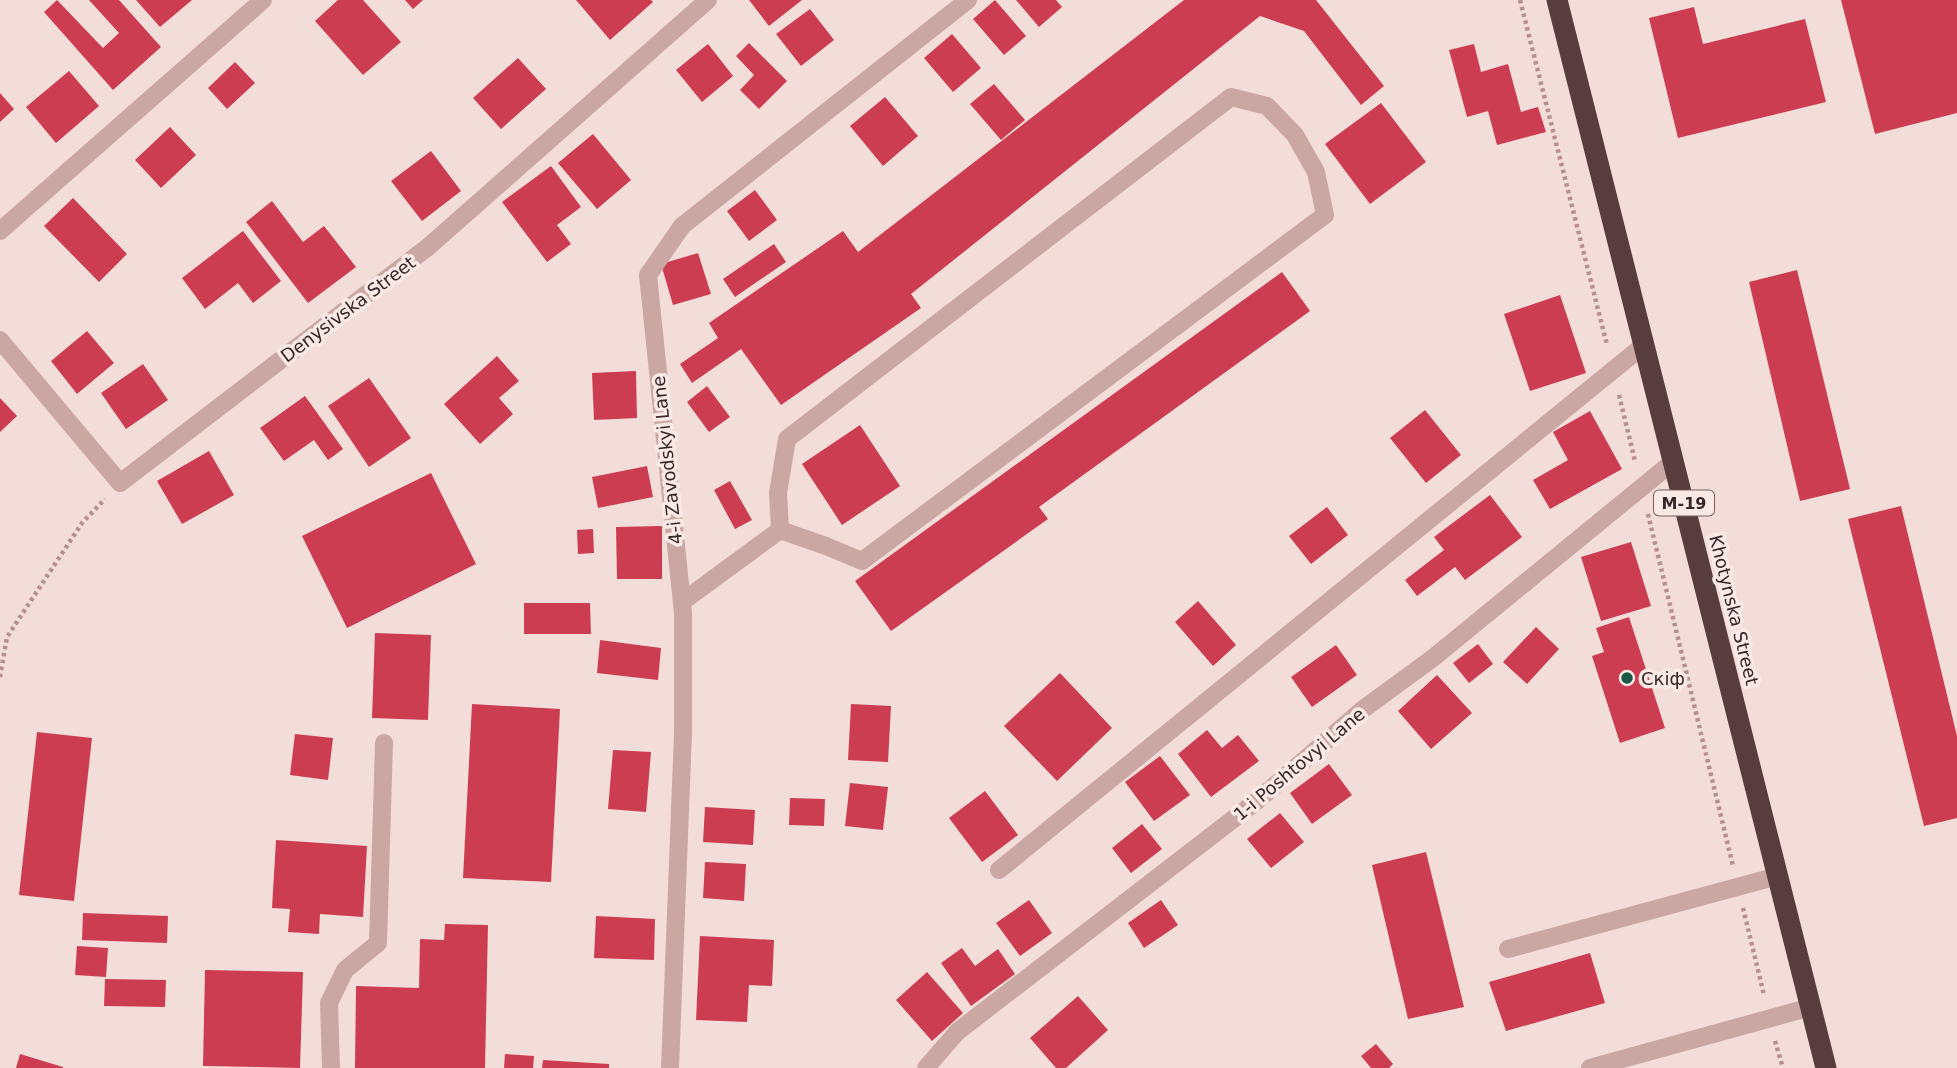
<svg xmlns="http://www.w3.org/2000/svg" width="1957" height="1068" font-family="'DejaVu Sans',sans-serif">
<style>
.building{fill:#cd3d52}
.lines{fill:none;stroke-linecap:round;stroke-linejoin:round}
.path{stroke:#b7908e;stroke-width:4.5;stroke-dasharray:3.5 3.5;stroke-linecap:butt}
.minor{stroke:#cba7a4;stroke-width:18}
.highway{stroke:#583d3f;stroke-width:21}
.poi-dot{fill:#1a5a45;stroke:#fae9e5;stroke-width:2.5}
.labels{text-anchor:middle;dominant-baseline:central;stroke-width:7;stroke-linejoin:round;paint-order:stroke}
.shield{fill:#fae9e5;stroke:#716061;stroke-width:2}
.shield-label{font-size:16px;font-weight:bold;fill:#362628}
.street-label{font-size:18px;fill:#362628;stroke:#fae9e5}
.poi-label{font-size:18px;fill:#362628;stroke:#fae9e5;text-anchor:start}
</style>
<rect width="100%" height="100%" fill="#f3ddd9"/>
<g class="building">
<polygon points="57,0 103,48 119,33 89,0 119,0 161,47 113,90 44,12"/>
<polygon points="136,0 192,0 160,27"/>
<polygon points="338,0 363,0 401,42 363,75 315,21"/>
<polygon points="405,0 423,0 413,9"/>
<polygon points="576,0 651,0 653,2 610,40"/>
<polygon points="749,0 802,0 769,26"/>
<polygon points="995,0 1026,36 1004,55 973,19"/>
<polygon points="1016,0 1056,0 1062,7 1039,27"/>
<polygon points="1184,0 1316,0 1384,86 1361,105 1304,31 1260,16 911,294 921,308 781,405 741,349 692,383 680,364 718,338 709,323 843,231 858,252"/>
<polygon points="1841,0 1957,0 1957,113 1875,134"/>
<polygon points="1694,7 1703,44 1805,19 1826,102 1678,138 1649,18"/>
<polygon points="810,9 834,40 801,66 776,34"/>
<polygon points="952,34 981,68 953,92 924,58"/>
<polygon points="749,43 787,81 759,109 740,90 754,75 736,56"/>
<polygon points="708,44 733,76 702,102 676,70"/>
<polygon points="1474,44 1481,72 1508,64 1521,112 1538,107 1546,132 1497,145 1488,111 1467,117 1449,50"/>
<polygon points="518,58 546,89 501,129 473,98"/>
<polygon points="235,62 255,83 227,109 208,88"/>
<polygon points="69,71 99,106 56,143 26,107"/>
<polygon points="994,84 1025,120 1001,140 970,104"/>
<polygon points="0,93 14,109 0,122"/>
<polygon points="885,97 918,136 883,166 850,126"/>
<polygon points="1381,103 1426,162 1370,204 1325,144"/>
<polygon points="170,127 196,155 161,188 135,160"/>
<polygon points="593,134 631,180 597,209 558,163"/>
<polygon points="431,151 461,191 422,221 391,181"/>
<polygon points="551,166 581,207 557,225 571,244 547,262 502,202"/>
<polygon points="755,190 777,220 749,241 727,211"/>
<polygon points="73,198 127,254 99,282 44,226"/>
<polygon points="272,201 303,242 324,226 356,267 308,303 246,222"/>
<polygon points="243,231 281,281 253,303 238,283 205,309 182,278"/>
<polygon points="774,244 786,262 735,297 723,279"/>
<polygon points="698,253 711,294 673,305 661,264"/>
<polygon points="1797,270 1850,489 1800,501 1749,282"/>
<polygon points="1282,272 1310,311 1039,507 1048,519 891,631 855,581"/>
<polygon points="1560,295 1586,373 1530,391 1504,314"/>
<polygon points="87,331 114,363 77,394 51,361"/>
<polygon points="497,356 519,381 499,398 513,414 480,444 444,404"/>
<polygon points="143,364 168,400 126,429 101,393"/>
<polygon points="636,371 637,418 594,420 592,373"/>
<polygon points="369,378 411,438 369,467 328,406"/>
<polygon points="707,386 730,417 709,432 687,402"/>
<polygon points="305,396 343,449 328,460 314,440 284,461 260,428"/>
<polygon points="0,398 17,416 0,432"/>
<polygon points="1425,410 1461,455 1426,483 1390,438"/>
<polygon points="1590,411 1622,469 1550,509 1533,480 1568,460 1553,432"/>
<polygon points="860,425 900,486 842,525 802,464"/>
<polygon points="209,451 234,495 182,524 157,481"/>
<polygon points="647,466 653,497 598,508 592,477"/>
<polygon points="431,473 476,564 347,628 302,536"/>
<polygon points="730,481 752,520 735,529 714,490"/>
<polygon points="1490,495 1522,537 1465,580 1455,567 1417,596 1405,580 1444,550 1434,537"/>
<polygon points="1901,506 1957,736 1957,818 1924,826 1848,519"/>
<polygon points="1327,507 1348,535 1311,564 1289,536"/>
<polygon points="662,526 662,579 617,579 616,527"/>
<polygon points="593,529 594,553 578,554 577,530"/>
<polygon points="1631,542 1651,606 1601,621 1581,557"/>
<polygon points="1198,601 1236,645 1213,666 1175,622"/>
<polygon points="524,603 590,603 591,634 524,634"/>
<polygon points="1629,617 1665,728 1620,743 1592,656 1604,652 1596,628"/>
<polygon points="1536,627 1559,649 1527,684 1503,662"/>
<polygon points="375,633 431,635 428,720 372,718"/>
<polygon points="600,640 661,648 658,680 597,673"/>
<polygon points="1478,644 1493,664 1469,683 1453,663"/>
<polygon points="1336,645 1357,675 1312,707 1291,677"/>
<polygon points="1060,673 1112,728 1057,781 1004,726"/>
<polygon points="1437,675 1472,713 1431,749 1398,711"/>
<polygon points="472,704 560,709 551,882 463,878"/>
<polygon points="851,704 891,706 888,762 848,760"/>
<polygon points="1207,730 1222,748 1238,735 1259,761 1211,797 1178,754"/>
<polygon points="37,732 92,738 74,901 19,895"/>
<polygon points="295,734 333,738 328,780 290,775"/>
<polygon points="613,750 651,752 646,812 608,809"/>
<polygon points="1160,756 1190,795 1154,821 1125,782"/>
<polygon points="1329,764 1352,795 1312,824 1290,793"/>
<polygon points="850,783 888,787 883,830 845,826"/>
<polygon points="985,791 1018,835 982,862 949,818"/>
<polygon points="790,798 825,799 824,826 789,825"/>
<polygon points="705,807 755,810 753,845 703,842"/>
<polygon points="1280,813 1304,842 1271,868 1247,839"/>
<polygon points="1142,824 1162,849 1131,873 1112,848"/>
<polygon points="276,840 367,846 363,917 320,914 319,934 288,932 290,909 272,908"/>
<polygon points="1426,852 1464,1007 1408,1019 1372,865"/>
<polygon points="705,862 746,864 744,901 703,898"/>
<polygon points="1029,900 1052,933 1020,956 996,923"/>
<polygon points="1161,900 1178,925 1144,948 1128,923"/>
<polygon points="83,913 168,916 167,943 82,940"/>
<polygon points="596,916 655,919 654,960 594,958"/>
<polygon points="445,924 488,925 485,1068 355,1068 356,986 419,988 420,939 444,940"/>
<polygon points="700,936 774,940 772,986 749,985 747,1022 696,1020"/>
<polygon points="77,946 108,948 106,977 75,975"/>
<polygon points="962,948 975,966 998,949 1015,974 971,1006 941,963"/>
<polygon points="1590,953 1605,1003 1506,1031 1489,982"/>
<polygon points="205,970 303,972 300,1068 203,1066"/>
<polygon points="927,972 963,1013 932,1041 896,1000"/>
<polygon points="105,979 166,980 165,1007 104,1006"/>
<polygon points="1078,996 1108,1030 1066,1068 1056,1068 1030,1038"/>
<polygon points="1376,1044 1393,1064 1389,1068 1371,1068 1361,1056"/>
<polygon points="20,1054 63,1067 63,1068 16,1068"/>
<polygon points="505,1054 534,1056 533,1068 504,1068"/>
<polygon points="543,1060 609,1064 609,1068 542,1068"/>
</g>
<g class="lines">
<g class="path">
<polyline points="1520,0 1607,345"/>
<polyline points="1619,395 1635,461"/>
<polyline points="1648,514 1733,866"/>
<polyline points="0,677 7,637 82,523 105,499"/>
<polyline points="1743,908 1764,995"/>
<polyline points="1775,1041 1783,1068"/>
</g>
<g class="minor">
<polyline points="0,231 263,0"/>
<polyline points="0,340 120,483 428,247 708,0"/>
<polyline points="682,602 780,530 826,546 862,561 1325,215 1316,172 1295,135 1267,106 1231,97 787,439 778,493 780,530"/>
<polyline points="999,870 1644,345"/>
<polyline points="1508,949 1778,876"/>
<polyline points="331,1068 329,1003 345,970 378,943 384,743"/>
<polyline points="670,1068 683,733 683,613 648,275 682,226 968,0"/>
<polyline points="926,1068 957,1032 1258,800 1362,710 1433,658 1674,461"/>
<polyline points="1590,1068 1811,1007"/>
</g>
<polyline class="highway" points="1557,0 1826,1068"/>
</g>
<circle class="poi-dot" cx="1627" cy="678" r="7"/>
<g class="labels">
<rect class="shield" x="1654" y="490.5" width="60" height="25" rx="5"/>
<g class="shield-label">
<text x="1684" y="503">М-19</text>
</g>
<g class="street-label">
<text transform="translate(348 309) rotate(-37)">Denysivska Street</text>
<text transform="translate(667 460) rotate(-96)">4-i Zavodskyi Lane</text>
<text transform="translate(1734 610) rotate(76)">Khotynska Street</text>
<text transform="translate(1299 764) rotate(-40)">1-i Poshtovyi Lane</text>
</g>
<g class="poi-label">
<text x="1641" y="678">Скіф</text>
</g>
</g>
</svg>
